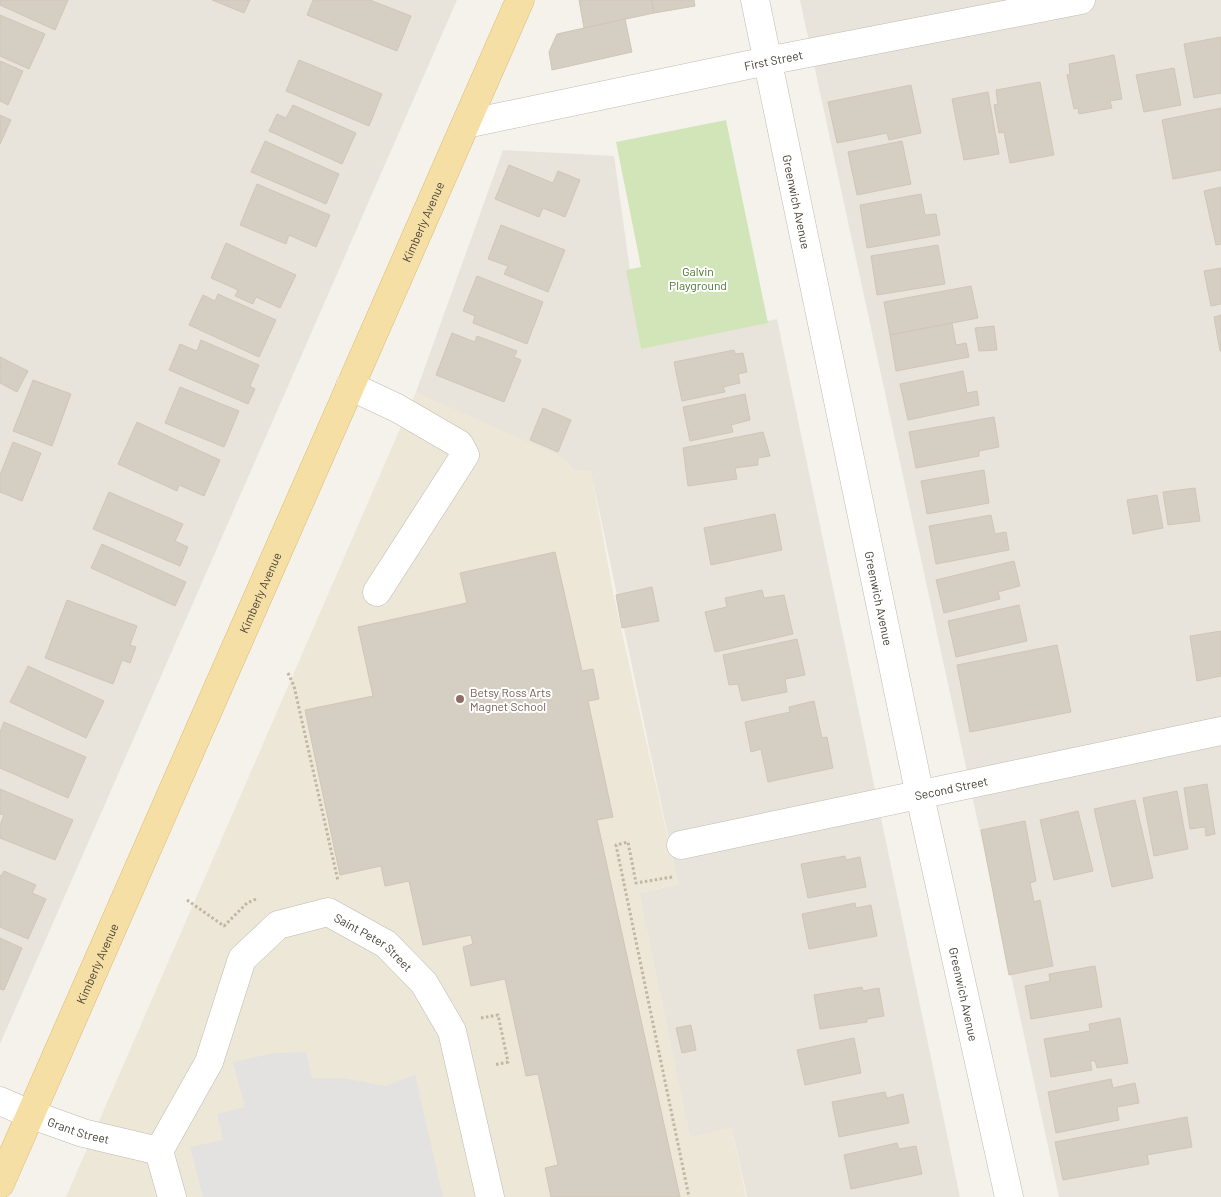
<svg xmlns="http://www.w3.org/2000/svg" width="1221" height="1197" font-family="Barlow,sans-serif">
<style>
.residential{fill:#e8e4db}
.education{fill:#ece7d7}
.park{fill:#d1e5b9}
.parking{fill:#e4e2e0}
.building{fill:#d5cec2;stroke:#d0c6b6}
.lines{fill:none;stroke-linecap:round;stroke-linejoin:round}
.minor-casing{stroke:#c0baaf;stroke-width:29}
.major-casing{stroke:#dbbc74;stroke-width:29}
.path{stroke:#c0b6a2;stroke-width:3;stroke-dasharray:2.5 2.5;stroke-linecap:butt}
.minor{stroke:#fff;stroke-width:28}
.major{stroke:#f6dfa4;stroke-width:28}
.education-dot{fill:#8d6e63;stroke:#fff;stroke-width:2}
.labels{text-anchor:middle;dominant-baseline:central;stroke-width:4;stroke-linejoin:round;paint-order:stroke}
.street-label{font-size:12px;fill:#49433a;stroke:#fff}
.park-label{font-size:12px;fill:#4b7631;stroke:#fff}
.education-label{font-size:12px;fill:#785e54;stroke:#fff;text-anchor:start}
</style>
<rect width="100%" height="100%" fill="#f5f2ec"/>
<g class="residential">
<polygon points="0,0 457,0 0,1044"/>
<polygon points="800,0 1221,0 1221,1197 1059,1197"/>
<polygon points="503,150 614,156 641,349 777,319 960,1197 747,1197 732,1128 690,1138 639,893 678,884 591,472 574,470 416,392"/>
</g>
<polygon class="education" points="416,392 564,458 574,470 591,471 613,592 678,884 639,893 690,1137 732,1128 746,1197 66,1197"/>
<polygon class="park" points="726,120 768,323 641,349 626,270 641,267 616,142"/>
<polygon class="parking" points="306,1052 312,1078 342,1078 385,1086 415,1075 443,1197 203,1197 190,1147 223,1140 217,1114 245,1107 233,1062 274,1053"/>
<g class="building">
<polygon points="0,0 68,0 55,30 0,5"/>
<polygon points="212,0 250,0 244,13"/>
<polygon points="313,0 370,0 411,16 397,51 307,15"/>
<polygon points="579,0 652,0 654,13 584,28"/>
<polygon points="652,0 694,0 695,6 654,13"/>
<polygon points="0,15 45,34 29,69 0,56"/>
<polygon points="625,19 632,52 552,70 549,52 557,34"/>
<polygon points="1221,37 1221,93 1194,98 1184,44"/>
<polygon points="1114,55 1122,99 1110,101 1112,108 1079,114 1078,108 1074,109 1067,75 1070,74 1069,64"/>
<polygon points="299,60 382,94 369,126 286,91"/>
<polygon points="0,61 23,71 8,105 0,101"/>
<polygon points="1174,68 1181,105 1144,112 1136,75"/>
<polygon points="1040,82 1054,155 1010,163 1004,132 999,133 994,105 998,104 996,90"/>
<polygon points="911,85 921,133 889,140 887,133 837,143 828,102"/>
<polygon points="988,92 999,154 964,160 952,99"/>
<polygon points="293,105 356,133 342,164 269,131 277,114 286,118"/>
<polygon points="1221,108 1221,170 1173,179 1162,120"/>
<polygon points="0,115 11,120 0,144"/>
<polygon points="265,141 339,174 326,204 251,172"/>
<polygon points="902,141 911,184 857,195 848,152"/>
<polygon points="509,165 553,183 558,171 580,180 565,217 543,208 539,217 495,199"/>
<polygon points="257,184 330,215 316,247 289,235 286,244 240,225"/>
<polygon points="1221,187 1221,244 1216,245 1204,191"/>
<polygon points="921,194 925,215 936,214 940,235 867,248 860,205"/>
<polygon points="501,225 565,250 548,292 504,274 508,266 488,259"/>
<polygon points="226,243 296,275 280,308 256,297 253,304 235,296 238,290 211,278"/>
<polygon points="938,245 945,284 877,295 871,256"/>
<polygon points="1221,268 1221,304 1211,306 1204,271"/>
<polygon points="477,276 543,302 527,344 473,323 475,316 463,311"/>
<polygon points="971,286 978,318 890,335 884,302"/>
<polygon points="218,294 276,320 259,357 189,325 203,295 215,301"/>
<polygon points="1221,315 1221,351 1220,351 1214,317"/>
<polygon points="952,323 956,345 966,343 969,357 896,371 890,335"/>
<polygon points="994,326 997,350 979,351 975,328"/>
<polygon points="452,333 475,342 477,336 517,351 514,357 521,360 504,402 436,375"/>
<polygon points="201,340 259,365 250,386 255,389 248,404 169,370 180,344 197,351"/>
<polygon points="734,350 735,354 743,353 747,372 738,374 740,383 723,387 725,392 682,401 674,362"/>
<polygon points="0,357 28,371 17,392 0,383"/>
<polygon points="963,371 967,393 977,391 979,405 908,420 900,384"/>
<polygon points="33,380 71,394 52,446 13,431"/>
<polygon points="180,387 239,411 224,447 165,423"/>
<polygon points="745,394 750,420 731,425 733,432 690,441 683,407"/>
<polygon points="543,408 571,420 558,452 530,440"/>
<polygon points="994,417 999,447 979,451 979,456 916,468 909,432"/>
<polygon points="137,422 220,460 204,496 179,485 177,491 118,464"/>
<polygon points="763,432 770,456 758,458 758,465 735,468 737,479 688,486 683,448"/>
<polygon points="13,442 41,453 22,501 0,492 0,475"/>
<polygon points="984,470 989,503 927,514 921,481"/>
<polygon points="1195,488 1200,521 1168,525 1163,492"/>
<polygon points="109,492 183,524 175,541 188,547 180,566 93,529"/>
<polygon points="1157,495 1163,528 1133,534 1127,500"/>
<polygon points="775,514 782,550 711,565 704,528"/>
<polygon points="991,515 995,534 1006,532 1009,550 936,564 929,526"/>
<polygon points="102,544 186,582 175,606 91,568"/>
<polygon points="555,552 582,671 593,669 599,699 588,701 613,817 597,820 680,1197 551,1197 545,1168 558,1165 538,1074 526,1076 505,979 471,986 463,947 473,944 471,935 423,945 409,881 385,886 381,866 340,875 305,710 373,696 358,627 467,603 460,573"/>
<polygon points="1014,561 1020,586 998,592 1000,599 944,613 936,580"/>
<polygon points="652,587 659,621 622,628 616,595"/>
<polygon points="762,590 764,598 784,595 793,634 715,652 705,612 727,607 725,598"/>
<polygon points="67,600 137,626 130,645 136,647 130,663 122,660 113,684 45,658"/>
<polygon points="1019,605 1027,641 956,657 948,621"/>
<polygon points="1221,631 1221,676 1197,681 1190,636"/>
<polygon points="797,639 805,675 785,679 787,692 742,701 738,684 729,685 723,655"/>
<polygon points="1057,645 1071,712 970,732 957,665"/>
<polygon points="28,666 104,701 86,738 10,702"/>
<polygon points="814,701 822,738 827,737 833,768 768,782 761,749 751,752 745,722 790,712 789,707"/>
<polygon points="4,722 86,757 68,798 0,768 0,732"/>
<polygon points="1207,784 1215,834 1206,836 1205,827 1190,829 1184,788"/>
<polygon points="0,789 73,820 55,860 0,838 0,825 4,815 0,814"/>
<polygon points="1177,791 1188,849 1154,856 1143,798"/>
<polygon points="1135,800 1153,878 1112,887 1094,809"/>
<polygon points="1078,811 1093,871 1054,880 1040,820"/>
<polygon points="1025,821 1036,881 1030,883 1034,902 1040,900 1053,966 1009,975 981,830"/>
<polygon points="845,856 846,860 860,857 866,887 808,898 801,864"/>
<polygon points="4,871 36,885 32,893 46,899 28,939 0,927 0,875 1,876"/>
<polygon points="855,903 856,908 871,905 877,936 809,949 802,914"/>
<polygon points="0,938 22,948 4,990 0,989"/>
<polygon points="1095,966 1102,1007 1031,1019 1025,986 1050,981 1049,974"/>
<polygon points="862,987 863,991 879,988 884,1016 867,1019 867,1022 820,1029 814,995"/>
<polygon points="1120,1018 1128,1063 1097,1068 1095,1061 1090,1061 1092,1070 1051,1077 1044,1039 1090,1031 1089,1024"/>
<polygon points="691,1025 696,1050 682,1053 676,1028"/>
<polygon points="854,1038 861,1073 805,1085 797,1050"/>
<polygon points="1111,1079 1113,1088 1135,1083 1139,1103 1117,1107 1119,1120 1056,1133 1048,1092"/>
<polygon points="885,1092 887,1098 903,1094 909,1123 839,1137 832,1102"/>
<polygon points="1187,1117 1192,1147 1147,1155 1149,1164 1063,1180 1055,1142"/>
<polygon points="897,1143 899,1149 916,1146 922,1174 851,1189 844,1155"/>
</g>
<g class="lines">
<defs>
<g id="minor">
<path id="s1" d="M755,0L920,796L1009,1197"/>
<path id="s2" d="M466,124L767,61L1081,0"/>
<polyline points="350,386 397,408 459,444 465,455 377,592"/>
<path id="s3" d="M681,845L1221,731"/>
<path id="s4" d="M0,1101L30,1114L83,1133L159,1151"/>
<path id="s5" d="M172,1197L159,1151L209,1062L242,959L278,925L328,912L386,944L424,983L452,1031L490,1197"/>
</g>
<g id="major">
<path id="s6" d="M0,1184L520,0"/>
</g>
</defs>
<use href="#minor" class="minor-casing"/>
<use href="#major" class="major-casing"/>
<g class="path">
<polyline points="288,673 294,686 338,881"/>
<polyline points="672,877 636,883 628,842 616,845 689,1197"/>
<polyline points="187,900 224,926 247,903 256,899"/>
<polyline points="481,1018 498,1015 508,1062 494,1065"/>
</g>
<use href="#minor" class="minor"/>
<use href="#major" class="major"/>
</g>
<circle class="education-dot" cx="460" cy="699" r="5"/>
<g class="labels">
<g class="street-label">
<text stroke="none"><textPath href="#s2" startOffset="314">First Street</textPath></text>
<text stroke="none"><textPath href="#s1" startOffset="206">Greenwich Avenue</textPath></text>
<text stroke="none"><textPath href="#s6" startOffset="1051">Kimberly Avenue</textPath></text>
<text stroke="none"><textPath href="#s6" startOffset="646">Kimberly Avenue</textPath></text>
<text stroke="none"><textPath href="#s1" startOffset="611">Greenwich Avenue</textPath></text>
<text stroke="none"><textPath href="#s3" startOffset="276">Second Street</textPath></text>
<text stroke="none"><textPath href="#s5" startOffset="414">Saint Peter Street</textPath></text>
<text stroke="none"><textPath href="#s6" startOffset="241">Kimberly Avenue</textPath></text>
<text stroke="none"><textPath href="#s1" startOffset="1016">Greenwich Avenue</textPath></text>
<text stroke="none"><textPath href="#s4" startOffset="84">Grant Street</textPath></text>
</g>
<g class="park-label">
<text x="698" y="271">Galvin<tspan x="698" dy="14">Playground</tspan></text>
</g>
<g class="education-label">
<text x="470" y="692">Betsy Ross Arts<tspan x="470" dy="14">Magnet School</tspan></text>
</g>
</g>
</svg>
